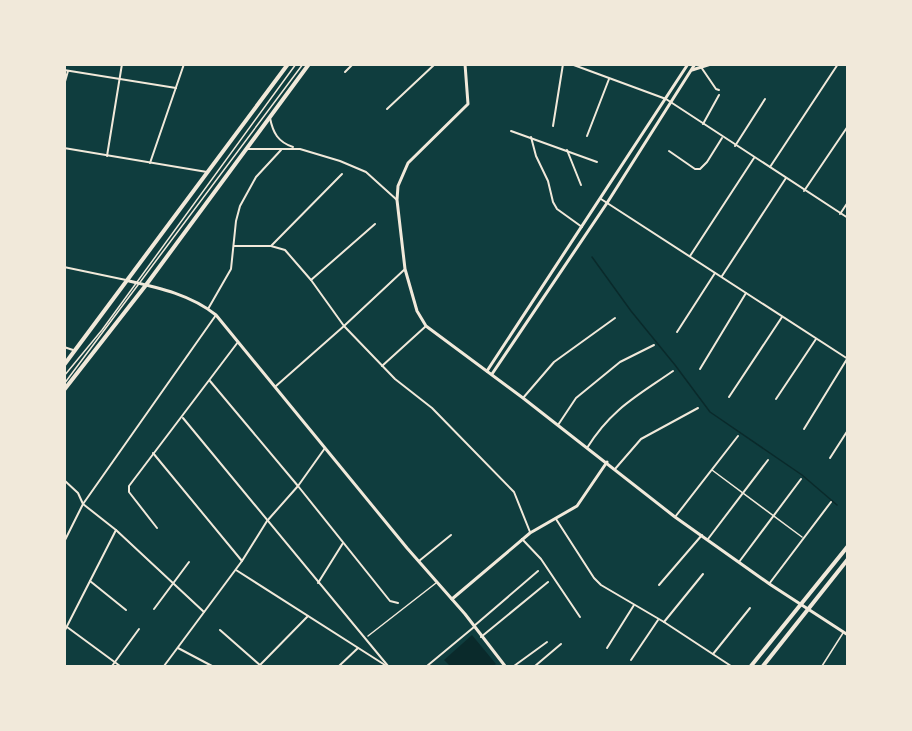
<svg xmlns="http://www.w3.org/2000/svg" width="912" height="731" font-family="'Work Sans',sans-serif">
<style>
.water{fill:#0a2a2b}
.lines{fill:none;stroke-linecap:round;stroke-linejoin:round}
.stream{stroke:#0a2a2b;stroke-width:1.5}
.service{stroke:#f1e9da;stroke-width:1.5}
.pedestrian{stroke:#f1e9da;stroke-width:1.5}
.minor{stroke:#f1e9da;stroke-width:2}
.tertiary{stroke:#f1e9da;stroke-width:3}
.secondary{stroke:#f1e9da;stroke-width:4}
.primary{stroke:#f1e9da;stroke-width:4}
</style>
<rect width="100%" height="100%" fill="#0f3d3e"/>
<polygon class="water" points="472,635 496,664 493,666 450,666 444,660"/>
<g class="lines">
<polyline class="stream" points="592,257 631,311 675,365 710,412 802,475 837,505"/>
<g class="service">
<polyline points="64,376 102,330 296,64"/>
<polyline points="64,384 303,64"/>
<polyline points="368,636 436,583"/>
<polyline points="822,666 843,633"/>
</g>
<polyline class="pedestrian" points="712,470 802,537"/>
<g class="minor">
<polyline points="571,64 666,99 848,218"/>
<polyline points="701,67 716,89 719,90"/>
<polyline points="64,70 176,88"/>
<polyline points="345,72 353,64"/>
<polyline points="64,85 68,71"/>
<polyline points="387,109 435,64"/>
<path d="M270,118C273,133 278,142 293,147"/>
<polyline points="703,124 719,95"/>
<polyline points="553,126 563,64"/>
<polyline points="511,131 597,162"/>
<polyline points="587,136 609,79"/>
<polyline points="531,137 536,156 548,181 553,202 557,209 582,227"/>
<polyline points="735,146 765,99"/>
<polyline points="64,148 207,172"/>
<polyline points="246,149 300,149 340,161 366,172 397,200"/>
<polyline points="567,150 581,185"/>
<polyline points="669,151 695,169 700,169 707,162 722,138"/>
<polyline points="107,156 122,64"/>
<polyline points="150,163 184,64"/>
<polyline points="770,167 838,64"/>
<polyline points="804,191 848,126"/>
<polyline points="601,199 848,359"/>
<polyline points="840,214 848,202"/>
<polyline points="234,246 271,246 285,250 311,280 344,326 395,379 432,408 514,492 530,532"/>
<polyline points="271,246 342,174"/>
<polyline points="690,256 754,158"/>
<polyline points="64,267 126,280"/>
<polyline points="722,276 786,178"/>
<polyline points="311,280 375,224"/>
<polyline points="208,309 231,269 236,221 240,206 256,177 281,150"/>
<polyline points="677,332 715,273"/>
<polyline points="64,347 73,350"/>
<polyline points="382,366 426,326"/>
<polyline points="700,369 746,293"/>
<polyline points="210,381 298,486 390,601 398,603"/>
<polyline points="276,386 344,326 405,269"/>
<polyline points="729,397 782,317"/>
<polyline points="523,398 554,362 615,318"/>
<polyline points="776,399 816,339"/>
<polyline points="183,418 388,666"/>
<polyline points="558,425 576,398 620,362 654,345"/>
<polyline points="804,429 847,359"/>
<path d="M587,448C611,409 637,396 673,371"/>
<polyline points="153,453 242,561"/>
<polyline points="830,458 848,430"/>
<polyline points="615,469 641,439 698,408"/>
<polyline points="64,480 78,493 83,504 116,530 204,612"/>
<polyline points="675,517 738,436"/>
<polyline points="556,519 594,578 601,585 664,622 731,666"/>
<polyline points="157,528 129,492 129,486 238,342"/>
<polyline points="522,539 541,559 580,617"/>
<polyline points="708,539 768,460"/>
<polyline points="64,542 83,504 216,315"/>
<polyline points="419,561 451,535"/>
<polyline points="739,562 801,479"/>
<polyline points="236,570 385,665"/>
<polyline points="90,581 126,610"/>
<polyline points="318,583 343,543"/>
<polyline points="769,584 831,502"/>
<polyline points="659,585 702,535"/>
<polyline points="154,609 189,562"/>
<polyline points="664,622 703,574"/>
<polyline points="474,626 538,571"/>
<polyline points="67,627 120,666"/>
<polyline points="220,630 261,666"/>
<polyline points="64,632 116,530"/>
<polyline points="481,637 548,582"/>
<polyline points="178,648 212,666"/>
<polyline points="607,648 634,605"/>
<polyline points="713,654 750,608"/>
<polyline points="631,660 658,620"/>
<polyline points="260,665 308,616"/>
<polyline points="112,666 139,629"/>
<polyline points="164,666 242,561 267,521 298,486 325,448"/>
<polyline points="339,666 358,648"/>
<polyline points="427,666 474,627"/>
<polyline points="514,666 547,642"/>
<polyline points="535,666 561,644"/>
</g>
<g class="tertiary">
<polyline points="465,64 468,104 408,163 398,186 397,200 405,269 417,311 426,326 523,398 675,517 771,585 848,635"/>
<polyline points="692,70 711,64"/>
<path d="M129,281C160,288 191,295 216,315L407,548L465,614L505,666"/>
<polyline points="487,371 688,64"/>
<polyline points="492,374 607,203 695,64"/>
<polyline points="452,599 530,533 577,506 607,462"/>
</g>
<g class="secondary">
<polyline points="751,666 848,546"/>
<polyline points="763,666 848,559"/>
</g>
<g class="primary">
<polyline points="64,365 288,64"/>
<polyline points="64,390 146,285 309,64"/>
</g>
</g>
<rect width="912" height="731" fill="none" stroke="#f1e9da" stroke-width="132"/>
</svg>
